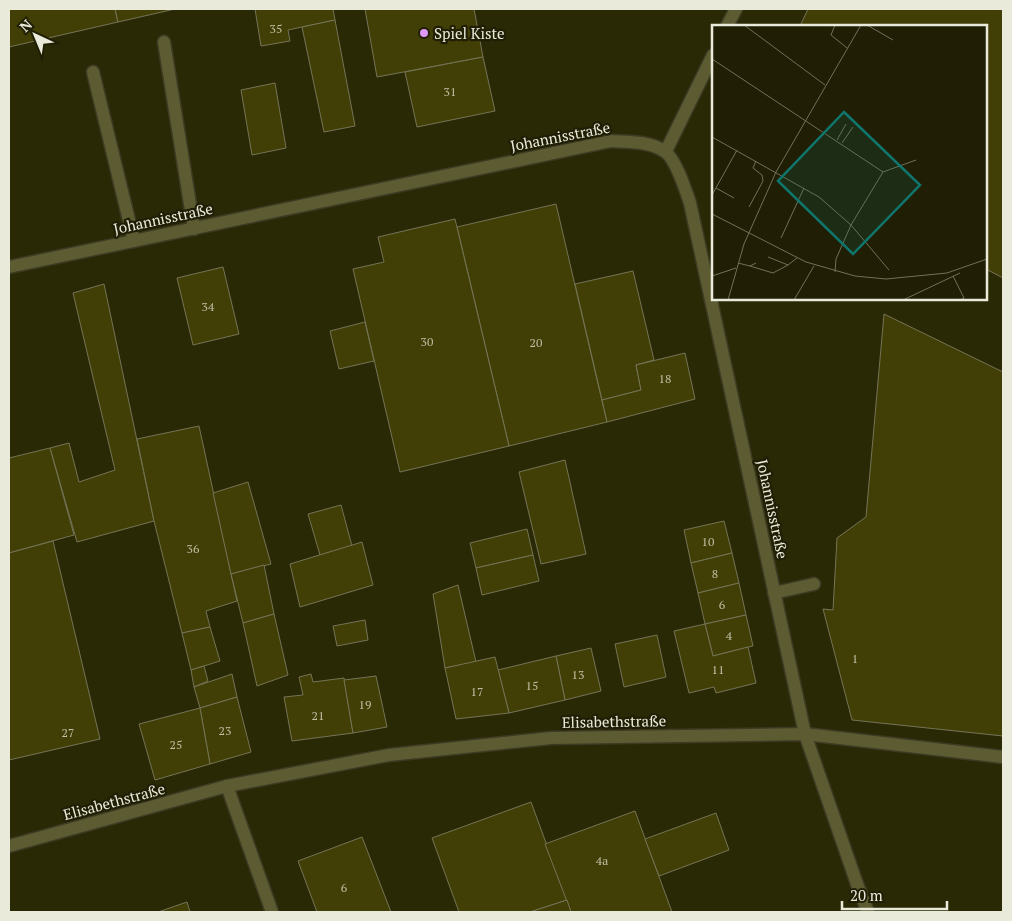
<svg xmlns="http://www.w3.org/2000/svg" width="1012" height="921" font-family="'PT Serif',serif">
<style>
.built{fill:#2a2906;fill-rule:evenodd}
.building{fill:#423f06;stroke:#747457}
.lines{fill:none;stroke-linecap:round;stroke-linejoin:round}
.service-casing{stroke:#3c3b23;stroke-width:15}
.minor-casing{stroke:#3c3b23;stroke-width:15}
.service{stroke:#5c5b32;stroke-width:12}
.minor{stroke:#5c5b32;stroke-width:12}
.poi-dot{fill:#dd99f4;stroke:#201f05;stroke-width:2}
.labels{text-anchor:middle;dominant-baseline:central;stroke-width:4.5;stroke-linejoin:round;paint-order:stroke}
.number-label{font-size:12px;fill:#c0bfa5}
.poi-label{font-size:15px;fill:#eaeada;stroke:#201f05;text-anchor:start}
.street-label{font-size:15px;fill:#eaeada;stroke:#201f05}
.inset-road{fill:none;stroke:#71705a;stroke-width:1}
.view{fill:#0f766e;fill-opacity:0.15;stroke:#0f766e;stroke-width:2.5}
.inset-edge{fill:none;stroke:#eaeada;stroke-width:2.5}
</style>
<rect width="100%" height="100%" fill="#201f05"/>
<path class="built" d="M9,9H1003V912H9ZM713,26H986V299H713Z"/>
<g class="building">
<polygon points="9,9 115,9 118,22 9,47"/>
<polygon points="115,9 175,9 118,22"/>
<polygon points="255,9 333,9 335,20 288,30 290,41 261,46"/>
<polygon points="365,9 474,9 483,57 377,77"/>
<polygon points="808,9 1003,9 1003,278 986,269 986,26 800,26"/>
<polygon points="335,20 355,126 324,132 302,27"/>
<polygon points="483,57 495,111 417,127 405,72"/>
<polygon points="275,83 286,148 252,155 241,90"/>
<polygon points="556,204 607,422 509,446 457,227"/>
<polygon points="455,219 509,446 400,472 353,269 384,262 378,237"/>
<polygon points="223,267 239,334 193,345 177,278"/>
<polygon points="633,271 654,360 636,365 641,390 602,400 575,284"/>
<polygon points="104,284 154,521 77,542 50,448 69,443 79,482 115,470 73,293"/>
<polygon points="884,314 1003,372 1003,736 852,720 823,609 833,610 837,538 866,517"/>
<polygon points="365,322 374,361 339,369 330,331"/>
<polygon points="685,353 695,399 607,422 602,400 641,390 636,365"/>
<polygon points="199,426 237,601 206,611 210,627 182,633 154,521 137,439"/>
<polygon points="50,448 74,535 9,553 9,458"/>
<polygon points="565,460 586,554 541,564 519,472"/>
<polygon points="248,482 271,564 231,574 213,493"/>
<polygon points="341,505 352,546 320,555 308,514"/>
<polygon points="724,521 732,553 691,563 684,530"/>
<polygon points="527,529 533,555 476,568 470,543"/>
<polygon points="53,541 100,739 9,760 9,553"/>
<polygon points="362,542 373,585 300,607 290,564"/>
<polygon points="732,553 739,583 698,593 691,563"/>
<polygon points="533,555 539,581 482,595 476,568"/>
<polygon points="264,565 274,614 243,623 231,574"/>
<polygon points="739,583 746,615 705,624 698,593"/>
<polygon points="458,585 476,662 445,668 433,594"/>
<polygon points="274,614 288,675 257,686 243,623"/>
<polygon points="746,615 753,646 713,656 705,624"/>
<polygon points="365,620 368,640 337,646 333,626"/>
<polygon points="705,624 713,656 748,647 756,683 716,693 714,687 689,693 674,631"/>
<polygon points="210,627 220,661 191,670 182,633"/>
<polygon points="657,635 666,677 624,687 615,644"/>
<polygon points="591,648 601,691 565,700 556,656"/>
<polygon points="556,656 565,700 509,713 498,670"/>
<polygon points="495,657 509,713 456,719 445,668"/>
<polygon points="204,666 208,681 194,687 191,670"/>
<polygon points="232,674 237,697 200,708 194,687"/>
<polygon points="311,674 313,682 344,678 353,733 292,741 284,697 303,695 299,677"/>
<polygon points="376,676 387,727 353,733 344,680"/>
<polygon points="237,697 251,752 210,764 200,708"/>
<polygon points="200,708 210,764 155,780 139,724"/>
<polygon points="531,802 567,900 530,912 459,912 432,838"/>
<polygon points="635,811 672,912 571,912 545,844"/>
<polygon points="716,813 729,850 659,876 645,839"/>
<polygon points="362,837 391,912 317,912 298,861"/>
<polygon points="567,900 571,912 530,912"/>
<polygon points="187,902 190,912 158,912"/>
</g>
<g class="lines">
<defs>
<g id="service">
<polyline points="727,26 736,9"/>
<polyline points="164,42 194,229"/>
<polyline points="93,72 134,241"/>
<polyline points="666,151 713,55"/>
<polyline points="774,593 814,584"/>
<polyline points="857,884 868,912"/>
</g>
<g id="minor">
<path d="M9,267L611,141C628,142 649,141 664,151C675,157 686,191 690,203L805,734L857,884"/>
<polyline points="227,786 272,912"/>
<polyline points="9,846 227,786 389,755 551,738 805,734 1003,757"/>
</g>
</defs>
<use href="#service" class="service-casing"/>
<use href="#minor" class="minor-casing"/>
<use href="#service" class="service"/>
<use href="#minor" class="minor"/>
</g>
<circle class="poi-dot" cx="424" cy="33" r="5"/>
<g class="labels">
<g class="number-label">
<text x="276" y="28">35</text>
<text x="450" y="91">31</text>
<text x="208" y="306">34</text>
<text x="427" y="341">30</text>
<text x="536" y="342">20</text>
<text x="665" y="378">18</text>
<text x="708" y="541">10</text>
<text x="193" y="548">36</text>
<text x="715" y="573">8</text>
<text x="722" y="604">6</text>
<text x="729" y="635">4</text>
<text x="855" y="658">1</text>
<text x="718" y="669">11</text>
<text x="578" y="674">13</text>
<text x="532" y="685">15</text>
<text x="477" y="691">17</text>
<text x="365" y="704">19</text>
<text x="318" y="715">21</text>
<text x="225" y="730">23</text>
<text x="68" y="732">27</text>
<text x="176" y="744">25</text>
<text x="602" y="860">4a</text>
<text x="344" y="887">6</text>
</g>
<g class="poi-label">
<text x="434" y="33">Spiel Kiste</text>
</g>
<g class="street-label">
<text transform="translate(560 136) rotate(-11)">Johannisstraße</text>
<text transform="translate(163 218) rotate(-12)">Johannisstraße</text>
<text transform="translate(773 509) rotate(78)">Johannisstraße</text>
<text transform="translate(614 721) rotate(-1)">Elisabethstraße</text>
<text transform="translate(114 801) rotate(-15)">Elisabethstraße</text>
</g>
</g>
<g transform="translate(712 25)">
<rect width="275" height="275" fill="#201f05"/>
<path class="inset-road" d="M32,0L113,60M123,0L119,10L135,23M155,0L181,15M0,34L171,147M0,112L107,172L139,200L177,245M125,115L134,99M130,118L141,102M171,147L204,135M4,163L22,173M0,170L25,125M37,182L51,156L50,150L41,143L44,136M0,189L94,237L143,251L174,254L235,248L275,234M69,213L92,163M56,232L76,240L85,233M26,238L38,241L44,238M38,241L61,248L76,240M123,247L124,234L139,200L171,147M0,251L24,243M241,251L252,273L248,275M16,275L32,219L64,147L149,0M82,275L102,241M191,275L248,248"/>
<path class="view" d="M132,87L208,160L141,229L66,156Z"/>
<rect width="275" height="275" class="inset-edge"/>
</g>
<rect width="1012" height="921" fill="none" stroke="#eaeada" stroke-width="20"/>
<g transform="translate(35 35) rotate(316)" stroke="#201f05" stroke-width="4" paint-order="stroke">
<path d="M0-4L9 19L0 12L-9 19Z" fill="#eaeada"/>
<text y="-8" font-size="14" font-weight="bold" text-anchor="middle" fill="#eaeada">N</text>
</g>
<path d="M842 901v8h105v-8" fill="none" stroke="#eaeada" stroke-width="2.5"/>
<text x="850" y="901" font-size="15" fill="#eaeada" stroke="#201f05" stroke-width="4" paint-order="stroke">20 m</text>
</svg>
